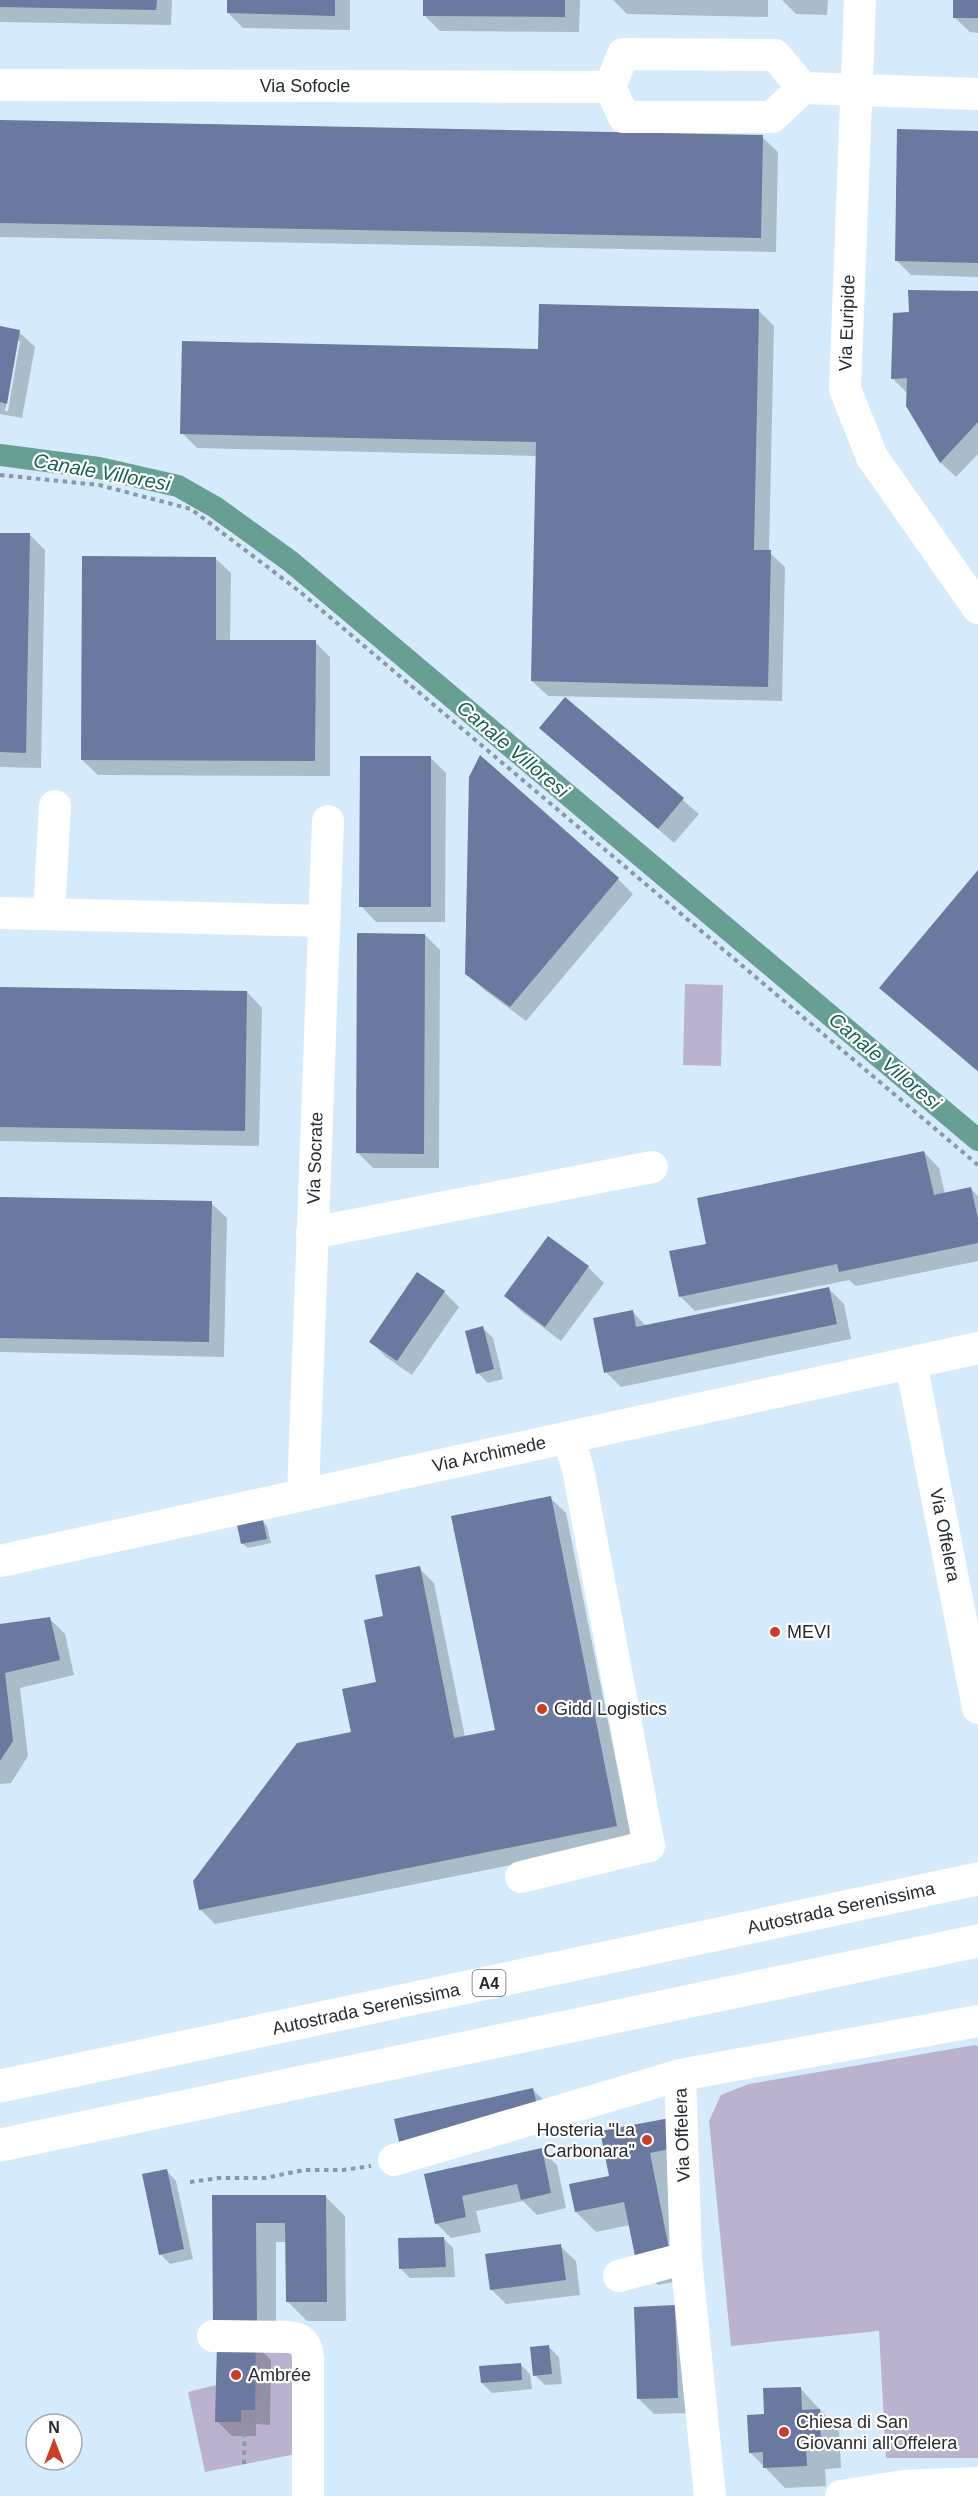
<svg xmlns="http://www.w3.org/2000/svg" width="978" height="2496" font-family="Helvetica,sans-serif">
<style>
.green{fill:#bbb2cf}
.shadow{fill:#0003;fill-rule:evenodd}
.lines{fill:none;stroke-linecap:round;stroke-linejoin:round}
.canal{stroke:#679f92;stroke-width:22}
.building{fill:#6b789f}
.path{stroke:#8999a5;stroke-width:4;stroke-dasharray:4.5 4.5;stroke-linecap:butt}
.minor{stroke:#fff;stroke-width:32}
.highway{stroke:#fff;stroke-width:33}
.poi-dot{fill:#ca3e25;stroke:#fff;stroke-width:2}
.labels{text-anchor:middle;dominant-baseline:central;stroke-width:4.5;stroke-linejoin:round;paint-order:stroke}
.shield{fill:#fff;stroke:#656b6f;stroke-width:1.5}
.shield-label{font-size:16px;font-weight:bold;fill:#232b31}
.street-label{font-size:18px;fill:#232b31;stroke:#fff}
.poi-label{font-size:18px;fill:#232b31;stroke:#fff;text-anchor:start}
.water-label{font-size:20px;font-style:italic;fill:#176153;stroke:#fff}
</style>
<rect width="100%" height="100%" fill="#d5ebfb"/>
<g class="green">
<polygon points="685,984 723,985 721,1066 683,1065"/>
<polygon points="975,2045 978,2046 978,2458 886,2458 879,2331 731,2346 709,2121 721,2095 749,2084"/>
<polygon points="256,2348 293,2352 296,2454 205,2472 188,2392 216,2385 241,2410 254,2410"/>
</g>
<g class="shadow">
<polygon points="0,0 172,0 171,25 0,22"/>
<polygon points="229,0 350,0 350,30 243,28 228,13"/>
<polygon points="425,0 580,0 579,32 440,31 425,16"/>
<polygon points="613,0 768,0 768,17 627,14"/>
<polygon points="782,0 828,0 827,15 796,14"/>
<polygon points="955,0 978,0 978,33 970,32 954,17"/>
<polygon points="0,121 762,137 778,152 776,252 0,237"/>
<polygon points="978,133 978,277 911,275 896,260"/>
<polygon points="978,293 978,454 956,477 941,463 907,406 908,394 892,378 910,313"/>
<polygon points="759,311 774,326 769,552 785,567 782,701 548,696 532,681 537,456 197,448 182,433 540,351"/>
<path d="M0,327L19,332L35,347L22,418L0,414ZM17,341H20L8,411H5Z"/>
<polygon points="0,534 30,535 45,550 41,768 0,767"/>
<polygon points="215,558 231,573 230,642 315,642 330,657 330,776 98,775 82,760"/>
<polygon points="565,699 699,814 674,843 541,727"/>
<polygon points="431,758 446,773 445,922 376,922 361,906"/>
<polygon points="978,872 978,1072 881,988"/>
<polygon points="618,879 633,894 526,1021 483,989 467,973"/>
<polygon points="425,935 440,950 439,1168 373,1168 358,1153"/>
<polygon points="0,988 247,992 262,1008 259,1146 0,1141"/>
<polygon points="924,1152 939,1168 945,1194 971,1189 978,1196 978,1261 856,1286 849,1280 695,1311 680,1296"/>
<polygon points="0,1198 211,1203 227,1218 224,1357 0,1352"/>
<polygon points="549,1238 588,1267 604,1283 561,1341 521,1311 506,1296"/>
<polygon points="829,1289 844,1304 851,1339 621,1387 606,1372 632,1311 647,1327"/>
<polygon points="444,1292 459,1307 412,1375 386,1357 371,1342"/>
<polygon points="483,1328 493,1338 503,1379 488,1383 478,1373"/>
<polygon points="550,1498 566,1513 632,1841 215,1924 200,1909 353,1733 378,1683 385,1617 419,1568 434,1583 465,1737 496,1731"/>
<polygon points="262,1521 267,1526 271,1543 248,1548 243,1544"/>
<polygon points="50,1619 65,1634 74,1675 20,1688 28,1756 11,1783 0,1784 0,1625"/>
<polygon points="532,2089 548,2104 415,2156"/>
<polygon points="669,2119 690,2279 658,2285 638,2265 630,2225 596,2232 576,2212"/>
<polygon points="541,2150 557,2165 566,2208 537,2215 523,2201 476,2211 481,2232 451,2238 436,2223 426,2175"/>
<polygon points="166,2170 176,2181 193,2259 170,2264 160,2254"/>
<polygon points="325,2196 345,2216 346,2321 307,2321 287,2301 287,2242 276,2242 276,2345 256,2345 271,2360 270,2425 256,2424 256,2436 232,2436 217,2421 218,2344 214,2197"/>
<polygon points="443,2238 453,2248 455,2277 410,2278 400,2268"/>
<polygon points="560,2246 576,2261 580,2295 506,2304 491,2289"/>
<polygon points="674,2307 689,2322 692,2413 654,2414 639,2399"/>
<polygon points="549,2347 559,2357 562,2384 545,2385 535,2375"/>
<polygon points="520,2364 530,2374 532,2389 492,2393 482,2383"/>
<polygon points="800,2388 839,2430 841,2468 825,2469 826,2486 785,2488 750,2452 765,2416"/>
</g>
<g class="lines">
<polyline class="canal" points="0,455 99,468 178,486 215,507 290,561 978,1140"/>
</g>
<g class="building">
<polygon points="0,0 157,0 156,10 0,7"/>
<polygon points="227,0 335,0 335,16 227,13"/>
<polygon points="423,0 565,0 565,17 423,16"/>
<rect x="953" y="0" width="25" height="18"/>
<polygon points="0,120 763,135 761,238 0,223"/>
<polygon points="897,129 978,131 978,263 895,261"/>
<polygon points="908,290 978,291 978,422 940,463 906,406 907,378 891,379 893,313 909,312"/>
<polygon points="539,304 759,309 754,550 771,550 768,687 531,681 536,442 180,434 182,341 538,349"/>
<polygon points="0,326 20,330 7,404 0,402"/>
<polygon points="0,533 30,533 26,753 0,752"/>
<polygon points="82,556 216,557 216,640 316,640 315,761 81,760"/>
<polygon points="565,697 684,798 658,829 539,728"/>
<polygon points="480,755 619,878 510,1007 465,974 469,777"/>
<polygon points="360,756 431,756 431,907 359,907"/>
<polygon points="978,870 978,1071 879,988"/>
<polygon points="357,933 425,934 424,1154 356,1153"/>
<polygon points="0,987 247,991 245,1131 0,1127"/>
<polygon points="924,1151 934,1195 971,1187 978,1219 978,1243 839,1272 837,1264 679,1297 669,1251 706,1244 697,1198"/>
<polygon points="0,1197 212,1201 209,1342 0,1338"/>
<polygon points="548,1236 589,1266 545,1327 504,1296"/>
<polygon points="417,1272 445,1291 397,1361 369,1342"/>
<polygon points="829,1287 837,1324 604,1373 593,1318 633,1310 636,1327"/>
<polygon points="483,1326 494,1369 476,1374 465,1331"/>
<polygon points="551,1496 617,1826 199,1910 193,1881 297,1743 351,1732 342,1689 376,1682 364,1620 383,1616 375,1575 420,1566 454,1738 495,1730 451,1516"/>
<polygon points="263,1520 267,1539 241,1544 237,1525"/>
<polygon points="50,1617 60,1660 5,1673 13,1741 0,1761 0,1624"/>
<polygon points="533,2088 538,2110 399,2142 394,2119"/>
<polygon points="670,2118 675,2148 650,2153 671,2259 637,2266 624,2202 575,2212 569,2184 609,2176 600,2131"/>
<polygon points="542,2148 551,2193 521,2200 517,2184 462,2196 466,2217 435,2224 424,2174"/>
<polygon points="167,2169 184,2249 159,2255 142,2174"/>
<polygon points="212,2195 326,2195 327,2302 286,2302 285,2223 256,2223 257,2326 213,2326"/>
<polygon points="444,2237 446,2267 399,2269 398,2238"/>
<polygon points="561,2244 566,2280 490,2290 485,2254"/>
<polygon points="675,2305 678,2398 637,2399 634,2307"/>
<polygon points="217,2343 256,2344 255,2410 241,2410 241,2422 215,2422"/>
<polygon points="549,2345 552,2374 533,2376 530,2347"/>
<polygon points="521,2363 522,2380 481,2383 479,2366"/>
<polygon points="801,2387 802,2410 820,2409 821,2449 806,2449 807,2466 763,2468 763,2452 749,2453 747,2415 764,2414 763,2388"/>
</g>
<g class="lines">
<g class="path">
<polyline points="0,475 99,485 191,509 299,591 978,1165"/>
<polyline points="190,2182 219,2178 265,2178 304,2170 343,2170 371,2166"/>
<polyline points="244,2464 245,2420 262,2420 263,2362"/>
</g>
<g class="minor">
<polyline points="860,0 845,389 872,457 978,608"/>
<polyline points="0,85 610,87"/>
<polyline points="803,88 772,117 624,117 610,87 623,54 775,55 803,88 978,94"/>
<polyline points="0,913 324,921"/>
<polyline points="49,914 55,806"/>
<polyline points="312,1233 652,1167"/>
<polyline points="911,1363 978,1708"/>
<polyline points="303,1495 328,821"/>
<polyline points="0,1561 978,1348"/>
<polyline points="521,1877 649,1846 578,1469 568,1437"/>
<polyline points="680,2075 686,2258 710,2496"/>
<polyline points="394,2160 680,2075 978,2021"/>
<polyline points="619,2276 686,2258"/>
<path d="M213,2336L289,2337C302,2338 307,2345 308,2358V2496"/>
<polyline points="841,2496 903,2486 978,2483"/>
</g>
<g class="highway">
<polyline points="0,2086 978,1879"/>
<polyline points="0,2145 978,1941"/>
</g>
</g>
<g class="poi-dot">
<circle cx="775" cy="1632" r="6"/>
<circle cx="542" cy="1709" r="6"/>
<circle cx="647" cy="2140" r="6"/>
<circle cx="236" cy="2375" r="6"/>
<circle cx="784" cy="2432" r="6"/>
</g>
<g class="labels">
<rect class="shield" x="472.5" y="1970" width="33" height="26" rx="4.5"/>
<g class="shield-label">
<text x="489" y="1983">A4</text>
</g>
<g class="street-label">
<text x="305" y="86">Via Sofocle</text>
<text transform="translate(847 323) rotate(-88)">Via Euripide</text>
<text transform="translate(315 1158) rotate(-88)">Via Socrate</text>
<text transform="translate(489 1454) rotate(-12)">Via Archimede</text>
<text transform="translate(945 1535) rotate(79)">Via Offelera</text>
<text transform="translate(841 1908) rotate(-12)">Autostrada Serenissima</text>
<text transform="translate(366 2009) rotate(-12)">Autostrada Serenissima</text>
<text transform="translate(682 2135) rotate(-92)">Via Offelera</text>
</g>
<g class="poi-label">
<text x="787" y="1632">MEVI</text>
<text x="554" y="1709">Gidd Logistics</text>
<text x="635" y="2130" text-anchor="end">Hosteria "La<tspan x="635" dy="21">Carbonara"</tspan></text>
<text x="248" y="2375">Ambrée</text>
<text x="796" y="2422">Chiesa di San<tspan x="796" dy="21">Giovanni all'Offelera</tspan></text>
</g>
<g class="water-label">
<text transform="translate(102 472) rotate(10)">Canale Villoresi</text>
<text transform="translate(513 749) rotate(40)">Canale Villoresi</text>
<text transform="translate(885 1061) rotate(40)">Canale Villoresi</text>
</g>
</g>
<g transform="translate(54 2442)"><circle r="28" fill="#ffffff" stroke="#a7aaad" stroke-width="1.5"/>
<path d="M0-4.5L10 22L0 15L-10 22Z" fill="#ca3e25"/>
<text y="-9" font-size="16" font-weight="bold" text-anchor="middle" fill="#232b31">N</text>
</g>
</svg>
